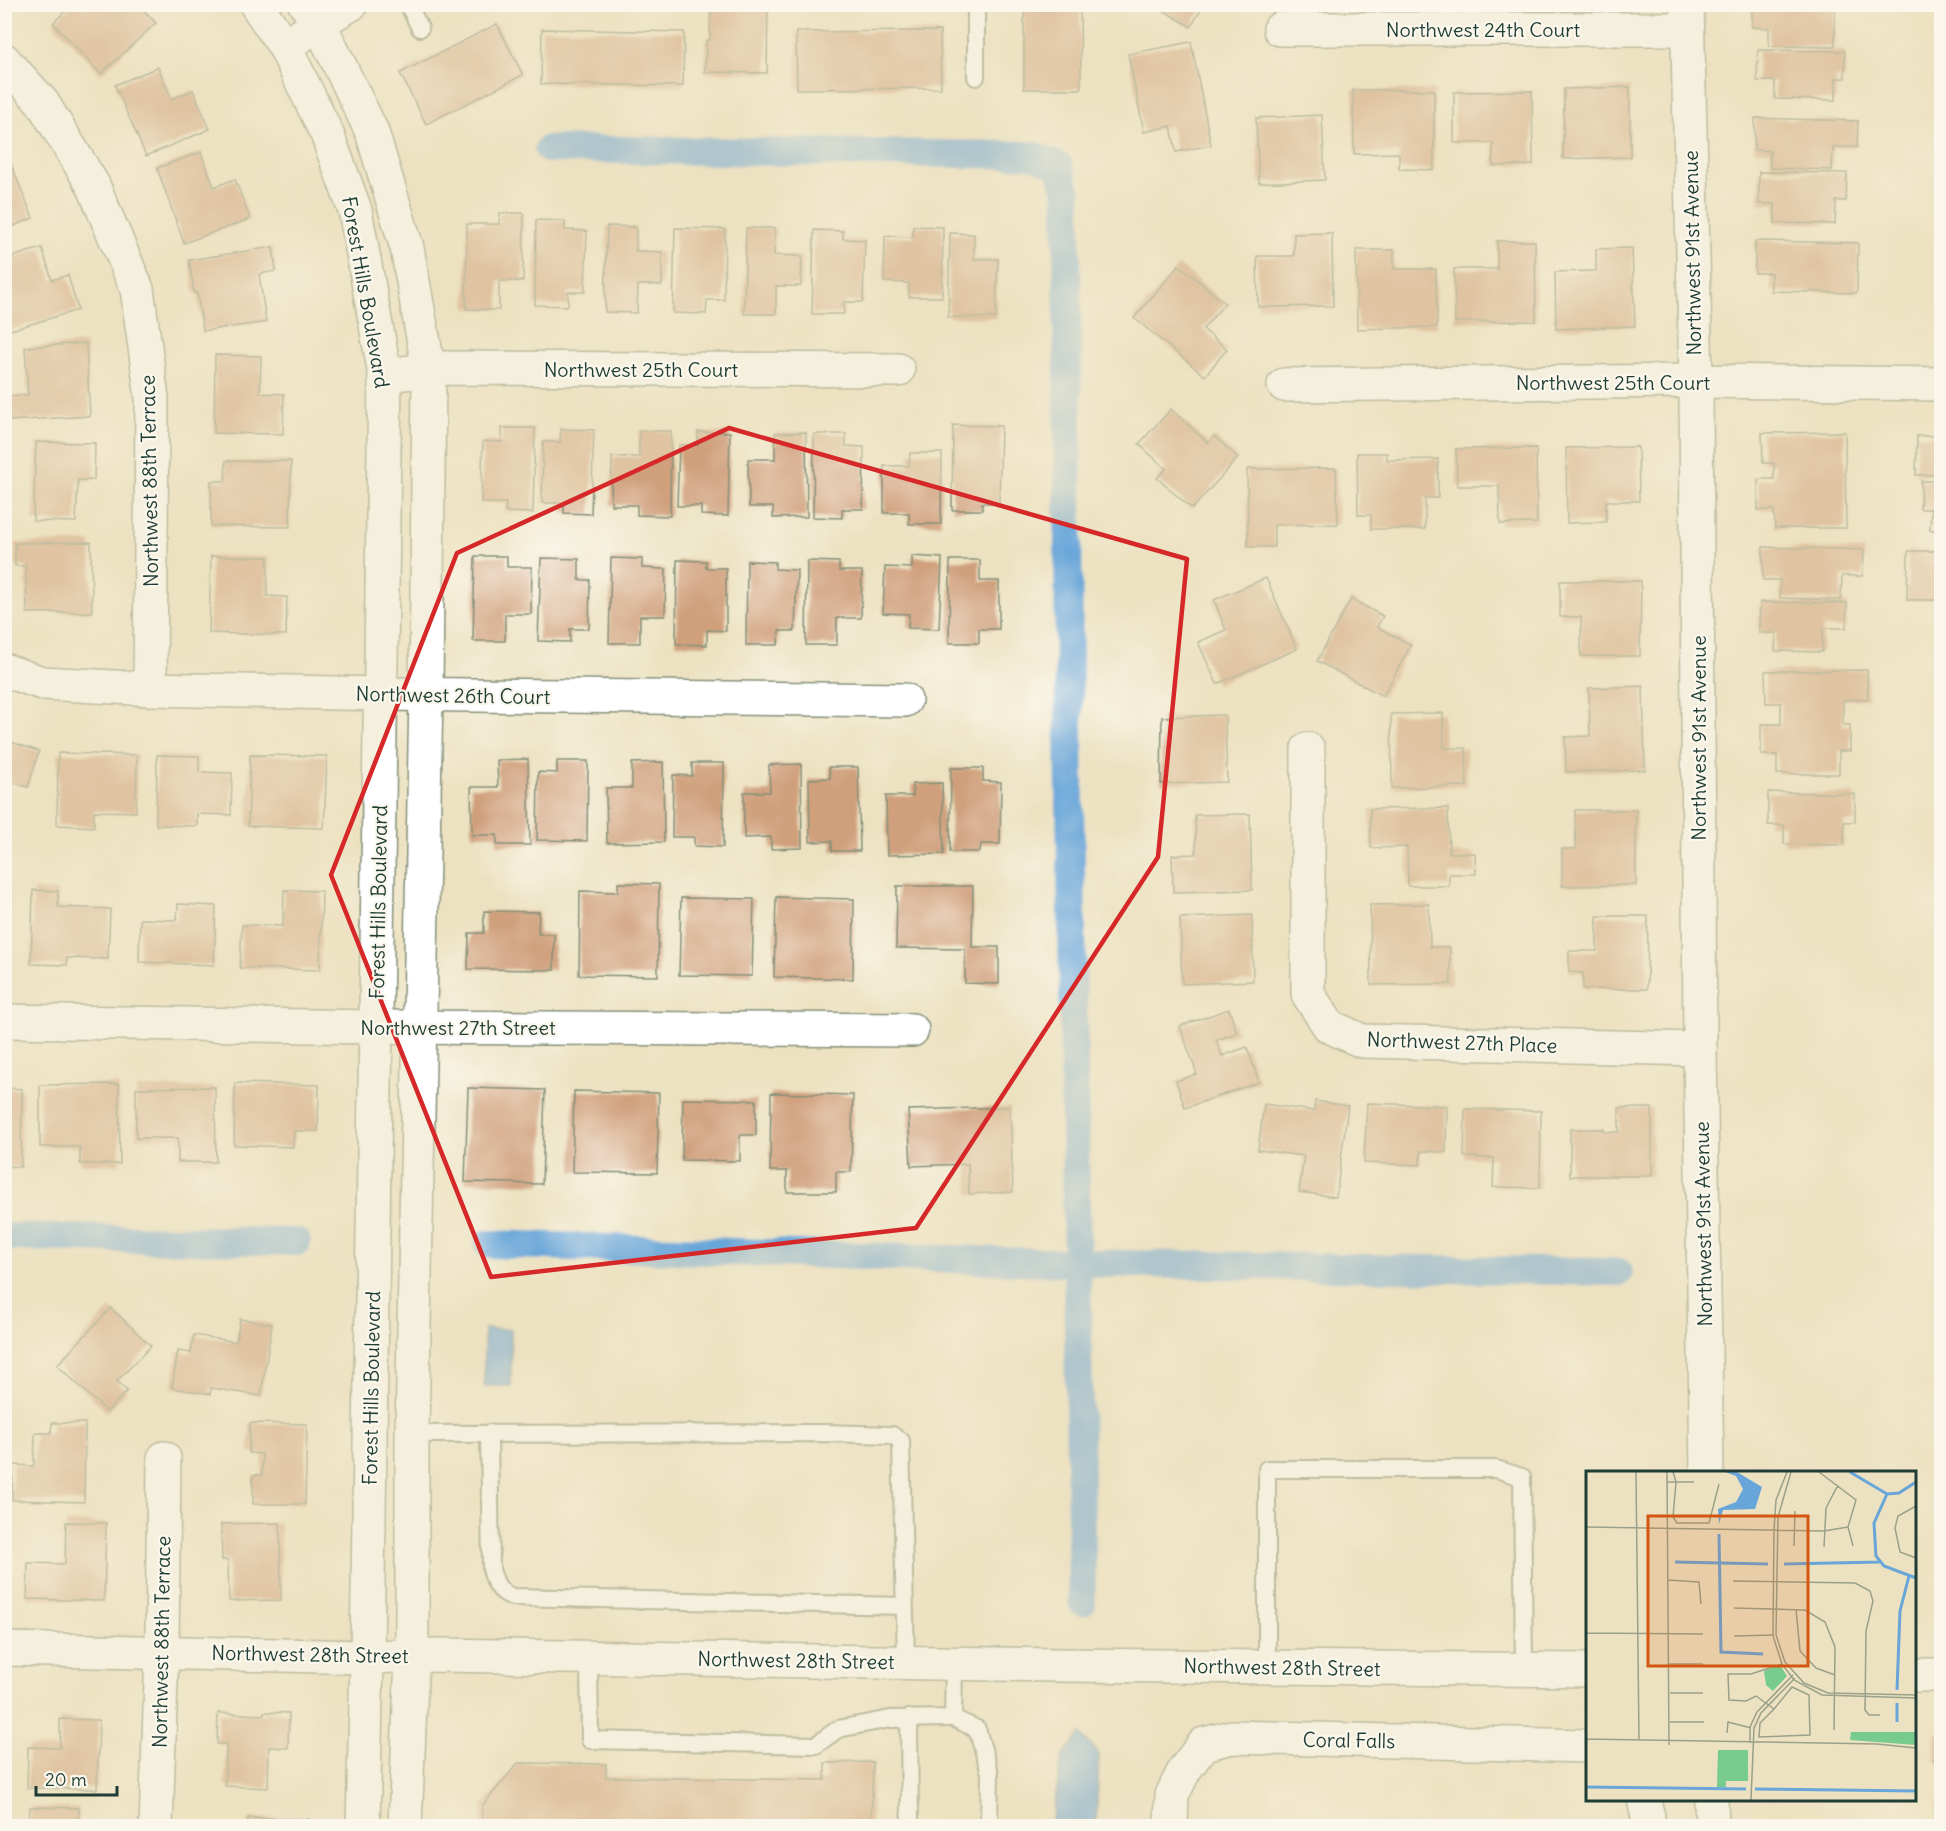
<svg xmlns="http://www.w3.org/2000/svg" width="1946" height="1831" font-family="Delius,sans-serif">
<style>
.water{fill:#68a5d9;stroke:#447186;stroke-width:1.5}
.lines{fill:none;stroke-linecap:round;stroke-linejoin:round}
.canal{stroke:#68a5d9;stroke-width:28}
.building{fill:#d0a07d}
.lane-casing{stroke:#86907a;stroke-width:20}
.street-casing{stroke:#86907a;stroke-width:36}
.secondary-casing{stroke:#86907a;stroke-width:36}
.lane{stroke:#fff;stroke-width:16}
.street{stroke:#fff;stroke-width:33}
.secondary{stroke:#fff;stroke-width:33}
.marked{fill:none;stroke:#d62828;stroke-width:4.5;stroke-linejoin:round}
.labels{text-anchor:middle;dominant-baseline:central;stroke-width:4.5;stroke-linejoin:round;paint-order:stroke}
.street-label{font-size:20px;fill:#1f3d34;stroke:#fbf7ec}
.inset-river{fill:none;stroke:#68a5d9;stroke-width:3}
.inset-road{fill:none;stroke:#9aa089;stroke-width:1.5}
.view{fill:#d45610;fill-opacity:0.15;stroke:#d45610;stroke-width:3}
.inset-edge{fill:none;stroke:#1f3d34;stroke-width:3}
</style>
<rect width="100%" height="100%" fill="#fbf7ec"/>
<filter id="ink" filterUnits="userSpaceOnUse"><feTurbulence type="fractalNoise" baseFrequency=".0167" numOctaves="2"/><feDisplacementMap in="SourceGraphic" scale="12" xChannelSelector="R" yChannelSelector="G"/><feConvolveMatrix kernelMatrix="1 2 1 2 8 2 1 2 1" color-interpolation-filters="sRGB"/></filter>
<filter id="wash" filterUnits="userSpaceOnUse"><feTurbulence type="fractalNoise" baseFrequency=".008" numOctaves="4" result="noise"/><feDisplacementMap in="SourceGraphic" scale="24" xChannelSelector="R" yChannelSelector="G"/><feGaussianBlur stdDeviation="1.35" result="paint"/><feColorMatrix in="noise" values="0 0 0 0 0 0 0 0 0 0 0 0 0 0 0 0 0 1.4 0 .05"/><feComposite in="paint" operator="in"/></filter>
<g filter="url(#wash)">
<rect width="100%" height="100%" fill="#ece2c1"/>
<g class="water">
<rect x="484" y="1329" width="27" height="57"/>
<polygon points="1081,1734 1099,1755 1096,1826 1051,1826 1062,1757"/>
</g>
<g class="lines">
<g class="canal">
<polyline points="548,149 1033,155 1059,166 1067,192 1069,728 1082,1602"/>
<polyline points="4,1237 297,1242"/>
<polyline points="487,1244 1077,1263 1619,1272"/>
</g>
</g>
<g id="blocks">
<g class="building">
<polygon points="73,4 107,4 115,12 123,4 138,4 156,23 101,74 53,23"/>
<polygon points="711,4 768,4 767,73 705,72 706,40 710,40"/>
<polygon points="1024,4 1080,4 1081,89 1024,89"/>
<polygon points="1153,4 1204,4 1191,27"/>
<polygon points="1752,5 1835,5 1835,47 1769,46 1769,28 1752,27"/>
<polygon points="497,24 523,75 426,124 400,73"/>
<polygon points="542,29 684,32 683,86 541,84"/>
<polygon points="940,31 941,88 797,89 796,32"/>
<polygon points="1191,42 1211,145 1176,152 1171,126 1144,132 1128,54"/>
<polygon points="1758,50 1845,51 1845,78 1836,78 1836,100 1775,99 1775,81 1757,81"/>
<polygon points="158,67 172,99 193,90 210,129 146,156 115,85"/>
<polygon points="1630,87 1630,157 1563,159 1564,89"/>
<polygon points="1353,90 1434,90 1434,170 1399,169 1399,153 1354,154"/>
<polygon points="1532,91 1533,165 1493,166 1493,143 1454,143 1454,92"/>
<polygon points="1322,115 1325,180 1259,183 1256,118"/>
<polygon points="1755,118 1858,121 1857,147 1833,147 1832,170 1770,168 1770,151 1754,150"/>
<polygon points="201,152 214,187 235,179 250,219 184,243 157,168"/>
<polygon points="8,157 33,218 4,230 4,158"/>
<polygon points="1759,172 1847,173 1846,201 1836,201 1835,224 1775,223 1775,204 1759,204"/>
<polygon points="500,213 524,213 523,281 499,281 499,310 466,309 467,224 499,224"/>
<polygon points="536,220 565,221 565,230 587,231 585,292 568,292 568,306 535,305"/>
<polygon points="607,226 636,227 636,251 662,252 662,285 638,285 637,313 605,312"/>
<polygon points="913,226 943,227 942,297 909,297 909,283 884,282 885,236 913,237"/>
<polygon points="675,228 725,229 724,300 707,300 706,314 673,313"/>
<polygon points="746,228 775,228 774,255 802,256 801,286 776,286 776,314 744,314"/>
<polygon points="814,230 843,231 843,239 865,240 863,302 844,302 844,314 812,314"/>
<polygon points="950,233 974,234 974,259 998,259 996,318 948,317"/>
<polygon points="1332,233 1333,306 1258,307 1257,256 1294,256 1294,234"/>
<polygon points="1497,241 1535,241 1536,321 1455,322 1454,269 1497,269"/>
<polygon points="1755,241 1858,243 1857,293 1771,291 1771,273 1755,273"/>
<polygon points="273,247 276,271 259,274 266,322 203,331 197,293 194,293 189,260"/>
<polygon points="42,248 52,280 68,275 78,310 4,332 4,259"/>
<polygon points="1632,248 1635,326 1556,329 1555,272 1596,271 1596,249"/>
<polygon points="1356,250 1394,250 1394,269 1436,269 1437,327 1357,329"/>
<polygon points="1179,265 1225,303 1203,329 1227,349 1205,376 1134,318"/>
<polygon points="86,343 90,416 9,421 8,396 28,395 25,347"/>
<polygon points="215,355 261,356 260,393 284,394 283,434 214,433"/>
<polygon points="1171,409 1208,443 1214,436 1238,458 1192,509 1157,478 1166,469 1139,444"/>
<polygon points="953,425 1001,426 999,503 982,503 982,510 952,510"/>
<polygon points="502,428 535,428 533,513 505,512 506,503 481,503 483,441 502,442"/>
<polygon points="561,429 594,430 591,514 564,513 564,503 542,503 543,442 560,442"/>
<polygon points="639,431 671,431 670,516 637,515 637,505 611,505 612,457 639,457"/>
<polygon points="698,432 730,432 728,516 701,515 701,506 677,506 679,445 698,445"/>
<polygon points="806,432 807,517 773,518 773,507 749,507 748,459 775,459 775,433"/>
<polygon points="1845,432 1846,528 1775,528 1774,510 1758,510 1758,479 1774,479 1774,463 1763,463 1762,433"/>
<polygon points="814,434 846,434 846,446 864,447 863,509 842,509 842,518 813,517"/>
<polygon points="1917,436 1942,436 1942,475 1916,475"/>
<polygon points="36,442 95,443 94,480 78,480 76,522 33,521"/>
<polygon points="1638,447 1639,501 1606,501 1606,522 1567,523 1566,448"/>
<polygon points="1536,448 1537,523 1500,524 1499,486 1457,486 1456,449"/>
<polygon points="910,453 942,453 941,524 909,524 909,513 884,513 884,466 909,466"/>
<polygon points="1357,453 1387,453 1387,460 1438,459 1438,498 1425,498 1425,529 1371,529 1371,515 1358,515"/>
<polygon points="226,461 291,461 290,527 211,526 211,481 225,481"/>
<polygon points="1336,468 1338,524 1274,525 1274,547 1248,547 1247,469"/>
<polygon points="1921,481 1942,481 1942,530 1930,530 1931,509 1920,509"/>
<polygon points="91,542 92,612 27,613 26,566 15,566 15,543"/>
<polygon points="1763,547 1864,550 1863,576 1842,576 1841,600 1780,598 1780,580 1763,580"/>
<polygon points="1908,551 1942,551 1942,600 1907,600"/>
<polygon points="211,556 268,557 267,596 287,597 286,635 209,633"/>
<polygon points="475,556 507,556 507,567 532,567 531,614 505,614 505,641 473,641"/>
<polygon points="912,556 942,558 939,629 908,628 909,614 883,613 885,567 912,568"/>
<polygon points="541,558 579,559 579,580 590,580 589,629 570,629 570,642 538,641"/>
<polygon points="611,558 642,559 642,568 666,569 665,616 640,616 640,643 609,643"/>
<polygon points="677,560 706,561 706,568 726,568 726,631 707,630 707,645 676,644"/>
<polygon points="950,560 980,560 980,581 999,581 999,629 979,629 979,643 949,643"/>
<polygon points="747,561 775,562 775,569 797,570 795,631 779,631 778,645 746,645"/>
<polygon points="807,561 839,562 839,571 862,571 861,618 837,618 837,645 806,645"/>
<polygon points="1266,578 1297,649 1217,684 1198,642 1226,630 1214,600"/>
<polygon points="1560,581 1641,581 1640,656 1581,656 1581,617 1560,617"/>
<polygon points="1351,599 1383,616 1377,627 1411,645 1383,696 1317,661"/>
<polygon points="1760,602 1847,603 1846,628 1823,628 1822,652 1775,651 1776,633 1759,633"/>
<polygon points="1867,670 1868,699 1843,700 1843,725 1850,725 1850,751 1839,751 1839,774 1777,774 1777,755 1761,755 1761,724 1781,724 1781,703 1766,703 1765,671"/>
<polygon points="1643,686 1645,770 1566,772 1565,737 1590,736 1589,688"/>
<polygon points="1443,713 1444,748 1466,748 1467,786 1392,788 1391,714"/>
<polygon points="1225,715 1227,782 1161,784 1162,717"/>
<polygon points="4,740 39,751 28,787 4,780"/>
<polygon points="58,753 137,755 136,812 94,811 94,827 57,825"/>
<polygon points="157,755 199,756 199,772 232,773 231,815 197,814 197,826 156,825"/>
<polygon points="250,755 327,756 324,828 248,826"/>
<polygon points="528,759 530,845 497,845 497,835 472,835 471,787 498,787 497,760"/>
<polygon points="557,761 588,761 587,841 537,840 538,772 557,773"/>
<polygon points="663,762 664,842 607,843 606,788 632,788 632,763"/>
<polygon points="692,763 724,763 723,847 694,846 694,837 672,837 673,775 692,776"/>
<polygon points="801,764 802,848 771,849 771,837 744,838 744,792 770,792 769,765"/>
<polygon points="829,767 858,767 860,851 832,851 832,841 810,842 809,779 830,778"/>
<polygon points="951,768 983,768 983,781 1001,782 1000,844 981,844 980,852 950,852"/>
<polygon points="942,783 944,854 887,855 886,796 913,796 912,784"/>
<polygon points="1768,792 1855,794 1855,822 1844,822 1844,845 1784,844 1784,825 1768,825"/>
<polygon points="1448,808 1449,853 1475,853 1476,874 1449,874 1449,886 1408,886 1407,847 1371,848 1370,809"/>
<polygon points="1575,810 1636,810 1636,885 1562,886 1562,849 1576,849"/>
<polygon points="1250,814 1252,890 1173,892 1172,855 1196,854 1195,815"/>
<polygon points="618,883 659,884 658,976 579,975 580,891 618,892"/>
<polygon points="897,886 973,886 972,947 999,947 999,984 965,983 965,949 896,948"/>
<polygon points="33,890 58,891 58,907 110,909 108,959 67,958 67,965 31,964"/>
<polygon points="284,890 322,891 320,970 240,968 242,925 283,926"/>
<rect x="4" y="891" width="5" height="74"/>
<polygon points="776,897 854,899 853,979 774,977"/>
<polygon points="681,898 754,899 752,976 679,975"/>
<polygon points="178,904 216,906 214,965 139,962 140,919 177,920"/>
<polygon points="1429,904 1430,947 1450,947 1451,984 1371,985 1370,905"/>
<polygon points="484,911 539,912 538,934 554,934 554,970 468,969 469,933 484,933"/>
<polygon points="1252,915 1253,981 1182,984 1180,918"/>
<polygon points="1597,916 1648,916 1647,989 1583,989 1583,973 1569,972 1569,951 1597,951"/>
<polygon points="1229,1009 1237,1033 1216,1040 1222,1056 1247,1047 1259,1082 1185,1108 1176,1081 1197,1074 1180,1026"/>
<polygon points="235,1083 319,1085 318,1131 294,1131 293,1147 234,1145"/>
<polygon points="119,1084 120,1164 80,1164 80,1147 40,1147 40,1085"/>
<polygon points="215,1087 216,1162 178,1162 178,1138 136,1138 136,1088"/>
<polygon points="4,1088 22,1089 21,1167 4,1166"/>
<polygon points="468,1088 545,1090 542,1184 465,1182"/>
<polygon points="574,1091 659,1093 657,1173 572,1172"/>
<polygon points="771,1093 853,1095 851,1172 836,1172 836,1192 787,1192 787,1171 770,1171"/>
<polygon points="683,1099 756,1100 756,1135 740,1135 740,1161 682,1160"/>
<polygon points="1315,1101 1348,1106 1336,1197 1299,1192 1304,1156 1258,1150 1264,1104 1314,1111"/>
<polygon points="1367,1103 1447,1106 1446,1152 1421,1151 1420,1165 1364,1163"/>
<polygon points="1010,1107 1013,1192 969,1194 968,1164 911,1166 908,1110"/>
<polygon points="1619,1108 1652,1108 1652,1176 1570,1176 1570,1129 1604,1129 1604,1132 1619,1132"/>
<polygon points="1465,1109 1541,1111 1540,1188 1493,1187 1494,1158 1464,1157"/>
<polygon points="111,1308 151,1346 117,1381 127,1391 107,1412 57,1365"/>
<polygon points="240,1319 272,1324 261,1396 211,1388 210,1394 172,1388 178,1351 191,1353 194,1335 236,1342"/>
<polygon points="52,1423 85,1423 84,1502 12,1500 13,1465 34,1466 35,1433 51,1433"/>
<polygon points="250,1423 307,1424 305,1504 253,1504 253,1475 262,1475 262,1454 249,1453"/>
<polygon points="66,1522 106,1523 104,1601 27,1599 28,1563 65,1564"/>
<polygon points="280,1523 281,1600 229,1601 228,1560 222,1560 221,1524"/>
<polygon points="264,1712 289,1713 288,1748 269,1747 268,1788 225,1786 226,1744 217,1744 218,1713 264,1715"/>
<polygon points="60,1719 99,1720 97,1789 27,1788 28,1747 60,1748"/>
<polygon points="1935,1732 1942,1732 1942,1762 1934,1761"/>
<polygon points="873,1762 871,1826 602,1826 545,1824 545,1826 482,1826 482,1806 518,1763 606,1764 606,1777 825,1780 825,1763"/>
<polygon points="1938,1800 1942,1800 1942,1826 1937,1826"/>
<polygon points="30,1807 79,1808 78,1826 29,1826"/>
<polygon points="248,1818 309,1819 309,1826 248,1826"/>
</g>
</g>
</g>
<g filter="url(#ink)">
<use href="#blocks" fill-opacity="0" stroke="#86907a" stroke-width="1.5"/>
<g class="lines">
<defs>
<g id="lane">
<polyline points="408,4 420,28"/>
<polyline points="976,4 976,77"/>
<path d="M489,1433L491,1569C495,1583 498,1592 513,1597L904,1606"/>
<polyline points="412,1434 826,1433 892,1435 901,1441 906,1662"/>
<polyline points="589,1657 590,1740 816,1745 838,1729 890,1719 953,1718 954,1663"/>
<polyline points="1267,1666 1267,1469 1496,1469 1522,1477 1524,1669"/>
<polyline points="909,1718 910,1826"/>
<polyline points="953,1718 977,1729 990,1773 989,1822 986,1826"/>
</g>
<g id="street">
<polyline points="1687,4 1696,381 1700,1049 1707,1472"/>
<polyline points="1280,29 1687,29"/>
<polyline points="285,47 319,23 351,4"/>
<polyline points="4,60 42,102 93,185 137,289 152,398 150,689"/>
<polyline points="385,375 447,368 898,370"/>
<polyline points="1284,385 1696,381 1942,384"/>
<polyline points="4,670 42,683 150,689 381,694 905,700"/>
<polyline points="1308,749 1308,994 1329,1026 1362,1041 1700,1049"/>
<polyline points="4,1021 376,1027 912,1030"/>
<polyline points="4,1649 367,1657 438,1655 1060,1665 1588,1670"/>
<polyline points="1914,1675 1942,1675"/>
<polyline points="1644,1800 1648,1817 1648,1826"/>
<polyline points="1711,1800 1712,1826"/>
<polyline points="156,1826 162,1651 164,1458"/>
<polyline points="1171,1826 1172,1795 1185,1769 1204,1744 1232,1737 1588,1746"/>
</g>
<g id="secondary">
<polyline points="256,4 285,47 327,134 355,210 385,375 367,1657 363,1826"/>
<polyline points="305,4 319,23 372,132 407,248 429,371 426,694 412,1434 412,1656 405,1826"/>
</g>
</defs>
<use href="#lane" class="lane-casing"/>
<use href="#street" class="street-casing"/>
<use href="#secondary" class="secondary-casing"/>
<use href="#lane" class="lane"/>
<use href="#street" class="street"/>
<use href="#secondary" class="secondary"/>
</g>
</g>
<path d="M0 0H1946V1831H0ZM729,428L1187,559L1158,857L916,1228L491,1277L331,875L457,553Z" fill="#ece2c1" fill-opacity=".55" fill-rule="evenodd"/>
<path class="marked" d="M729,428L1187,559L1158,857L916,1228L491,1277L331,875L457,553Z"/>
<g class="labels">
<g class="street-label">
<text x="1483" y="29">Northwest 24th Court</text>
<text transform="translate(1692 253) rotate(-91)">Northwest 91st Avenue</text>
<text transform="translate(366 292) rotate(80)">Forest Hills Boulevard</text>
<text x="641" y="369">Northwest 25th Court</text>
<text x="1613" y="382">Northwest 25th Court</text>
<text transform="translate(149 481) rotate(-91)">Northwest 88th Terrace</text>
<text transform="translate(453 695) rotate(1)">Northwest 26th Court</text>
<text transform="translate(1698 738) rotate(-90)">Northwest 91st Avenue</text>
<text transform="translate(378 902) rotate(-89)">Forest Hills Boulevard</text>
<text x="458" y="1027">Northwest 27th Street</text>
<text transform="translate(1462 1042) rotate(2)">Northwest 27th Place</text>
<text transform="translate(1703 1224) rotate(-91)">Northwest 91st Avenue</text>
<text transform="translate(371 1388) rotate(-89)">Forest Hills Boulevard</text>
<text transform="translate(161 1642) rotate(-89)">Northwest 88th Terrace</text>
<text transform="translate(310 1654) rotate(1)">Northwest 28th Street</text>
<text transform="translate(796 1660) rotate(1)">Northwest 28th Street</text>
<text transform="translate(1282 1667) rotate(1)">Northwest 28th Street</text>
<text transform="translate(1349 1740) rotate(1)">Coral Falls</text>
</g>
</g>
<g transform="translate(1586 1471)">
<rect width="330" height="330" fill="#ece2c1"/>
<path d="M194,194L201,205L187,220L180,214L178,200ZM265,261H330V274L264,269ZM132,279H162V310H140V316H131Z" fill="#78cb8e"/>
<path d="M139,1H151L176,16L169,38L137,39L133,53L132,38L150,31L157,18L150,5Z" fill="#68a5d9"/>
<path class="inset-river" d="M264,1L301,23L313,22L330,11M301,23L288,52L290,85L298,95L330,107M133,63L135,181L177,183M89,91L182,93M198,93L294,91M311,219L314,140L323,105M311,232V251M0,316L160,318M169,318L330,320"/>
<path class="inset-road" d="M50,1L53,269M81,1L83,274M87,1L90,11H108M201,1L190,29L188,59L187,165L196,193L208,209L236,224L330,227M205,1L192,46L190,164L199,191L218,212L242,222L330,224M233,1L270,29L262,56M81,11H90L87,46L91,52H123L133,13M330,35L312,45L309,57L314,81L330,87M0,56L238,60L262,56M262,56L267,75M208,75L209,40M238,76L240,37L252,14M82,109L113,111L115,133M0,110V297M147,110L269,112L284,120M284,120L287,130L280,160L279,239L283,244H294M148,137L219,139L239,151L249,176L248,259M210,138L214,180L230,197L249,204M0,162L117,163M148,165L188,164M83,193H117M84,222H117M188,238L206,216L223,224L224,264L173,266L174,252L188,238L170,225L160,230L143,229L142,203H165L196,193M84,251H118M141,262L142,251L165,257M0,268L291,273L330,277M164,272V256L171,241L207,204M165,329L168,257L175,242L209,207"/>
<path class="view" d="M62,45H222V195H62Z"/>
<rect width="330" height="330" class="inset-edge"/>
</g>
<rect width="1946" height="1831" fill="none" stroke="#fbf7ec" stroke-width="24"/>
<path d="M36 1786v9h81v-9" fill="none" stroke="#1f3d34" stroke-width="3"/>
<text x="45" y="1786" font-size="18" fill="#1f3d34" stroke="#fbf7ec" stroke-width="4.5" paint-order="stroke">20 m</text>
</svg>
